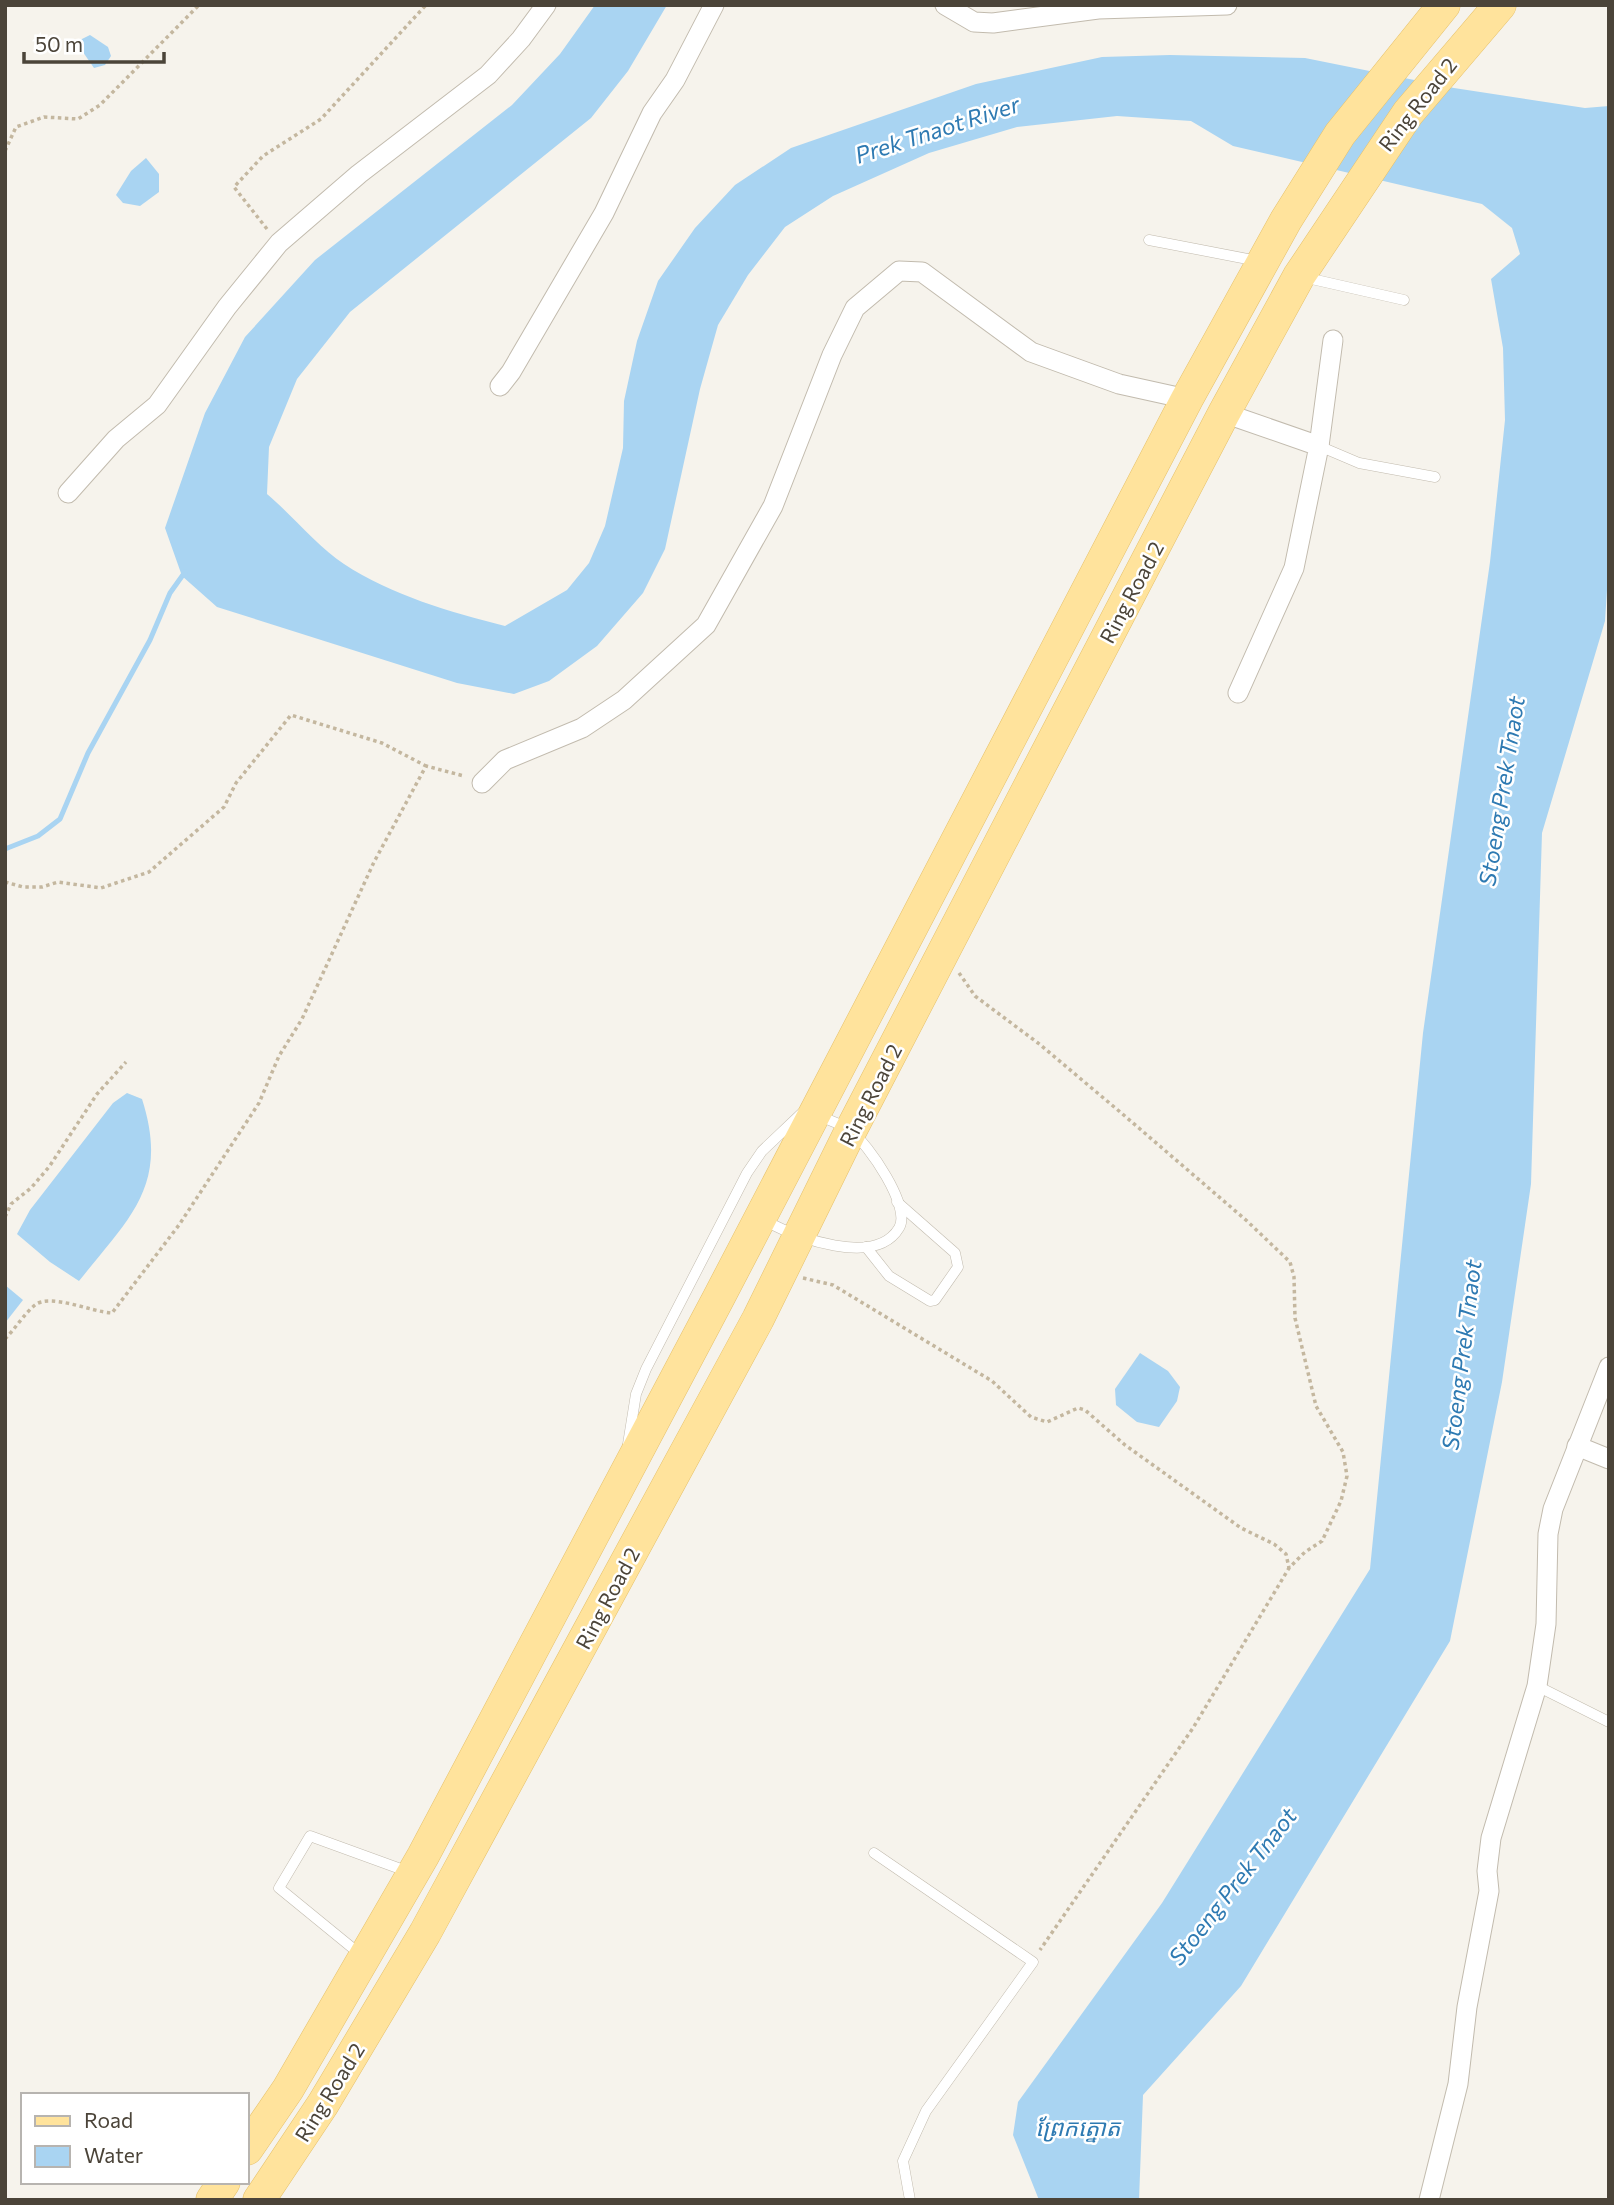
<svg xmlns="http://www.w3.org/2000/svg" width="1614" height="2205" font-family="Commissioner,'Noto Sans Khmer',sans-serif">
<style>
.water{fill:#a9d4f2}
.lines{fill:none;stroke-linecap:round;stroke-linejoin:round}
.stream{stroke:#a9d4f2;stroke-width:5}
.service-casing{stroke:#c2bbae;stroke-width:11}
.minor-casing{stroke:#c2bbae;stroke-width:21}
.primary-casing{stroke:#e6c16a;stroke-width:33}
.path{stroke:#c4b79f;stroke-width:3.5;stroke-dasharray:3.5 3.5;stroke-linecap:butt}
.service{stroke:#fff;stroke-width:10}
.minor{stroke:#fff;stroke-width:19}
.primary{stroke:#ffe39c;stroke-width:32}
.labels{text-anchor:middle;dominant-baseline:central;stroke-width:5;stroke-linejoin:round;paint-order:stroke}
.street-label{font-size:21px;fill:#4b4439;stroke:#fff}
.water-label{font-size:23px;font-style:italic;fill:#2e7ab2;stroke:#fff}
</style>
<rect width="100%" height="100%" fill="#f6f3ec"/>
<g class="water">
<path d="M595,5H667L628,71L591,118L350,312L297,379L269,447L267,494C292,515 318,547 344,564C391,595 450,612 505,626L567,590L589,563L605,526L623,448L624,401L637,341L658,281L695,228L735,185L791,148L976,84L1102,57L1170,55L1305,58L1454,88L1585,108L1609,106V559L1605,621L1542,833L1531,1184L1502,1382L1450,1641L1241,1986L1143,2095L1139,2200H1039L1013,2135L1018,2102L1162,1903L1370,1569L1423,1033L1490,562L1505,420L1503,348L1491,279L1520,254L1512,228L1482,204L1233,146L1191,121L1117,116L1017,127L929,153L833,196L785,227L748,275L718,325L700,389L665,549L643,593L597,646L549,681L514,694L457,683L217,607L182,576L165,528L205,413L245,337L315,260L512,105L560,54Z"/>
<polygon points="90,35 108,47 111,56 105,65 94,68 76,42"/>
<polygon points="146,158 159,174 159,192 140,206 123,203 116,195 131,171"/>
<path d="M127,1093L142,1099C170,1186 129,1218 79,1281L50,1262L17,1234L30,1210L113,1103Z"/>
<polygon points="5,1285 23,1300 5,1323"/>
<polygon points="1140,1353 1168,1371 1180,1387 1177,1401 1159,1427 1137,1422 1116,1405 1115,1389"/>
</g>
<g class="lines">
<polyline class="stream" points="5,849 38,836 60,819 88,753 150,640 170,593 185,572"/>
<defs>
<g id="service">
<polyline points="1149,240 1258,261"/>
<polyline points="1303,277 1404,300"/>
<polyline points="1319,446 1359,463 1435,477"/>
<path d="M765,1221C796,1237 875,1268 899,1228C912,1207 868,1144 851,1131C842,1124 828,1120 817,1115"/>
<polyline points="866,1247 889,1276 930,1301 935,1300 958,1267 955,1253 897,1202"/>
<polyline points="628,1444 636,1394 646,1369 747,1173 762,1151 802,1113"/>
<polyline points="1537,1686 1609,1722"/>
<polyline points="874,1853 1033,1962 926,2111 903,2161 910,2200"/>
<polyline points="361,1955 279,1888 310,1836 409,1872"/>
</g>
<g id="minor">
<polyline points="945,5 974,22 993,23 1098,9 1227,5"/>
<polyline points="500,386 511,372 604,213 652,113 675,80 714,5"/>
<polyline points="1224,413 1319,446 1294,568 1238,693"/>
<polyline points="1319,446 1333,340"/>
<polyline points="68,493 116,439 157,405 227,307 279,243 359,174 488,75 521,39 546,5"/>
<polyline points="482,783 505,760 582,728 624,700 706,625 773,506 832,355 855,308 899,271 922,272 1031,352 1119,384 1187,399"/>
<polyline points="1577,1446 1609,1459"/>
<polyline points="1429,2200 1458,2084 1467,2007 1489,1891 1487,1871 1491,1838 1537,1686 1546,1624 1548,1534 1553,1509 1609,1367"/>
</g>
<g id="primary">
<polyline points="247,2149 288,2089 423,1856 718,1299 1187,399 1286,220 1340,134 1444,5"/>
<polyline points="212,2200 224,2182"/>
<polyline points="259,2200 323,2104 425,1933 758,1319 851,1130 1041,764 1224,413 1299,276 1408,113 1500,5"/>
</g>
</defs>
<use href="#service" class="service-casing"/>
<use href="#minor" class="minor-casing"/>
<use href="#primary" class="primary-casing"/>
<g class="path">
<polyline points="5,151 16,127 44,117 78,119 100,105 199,5"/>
<polyline points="267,229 234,187 263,156 321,119 426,5"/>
<polyline points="5,882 23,887 42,887 58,882 101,888 149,872 224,807 236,783 291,715 382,743 426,766"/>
<polyline points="959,973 975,996 1038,1043 1119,1111 1247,1221 1290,1262 1294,1277 1295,1318 1316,1406 1343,1452 1347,1476 1341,1501 1322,1541 1305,1552 1289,1568 1193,1728 1040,1950"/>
<polyline points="5,1217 11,1204 31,1188 49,1167 97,1094 126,1062"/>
<polyline points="803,1278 833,1285 992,1381 1031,1417 1047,1422 1078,1408 1085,1410 1125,1445 1241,1528 1274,1544 1286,1554 1289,1568"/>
<path d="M5,1339C15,1329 24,1314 35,1305C50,1293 92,1312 112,1313L179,1225L259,1103L279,1056L302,1019L374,862L426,766L464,776"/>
</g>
<use href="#service" class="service"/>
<use href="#minor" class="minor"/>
<use href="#primary" class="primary"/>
</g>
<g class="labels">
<g class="street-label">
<text transform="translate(1417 104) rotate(-52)">Ring Road 2</text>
<text transform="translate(1131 592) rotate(-62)">Ring Road 2</text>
<text transform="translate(870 1095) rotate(-63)">Ring Road 2</text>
<text transform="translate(607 1598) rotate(-62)">Ring Road 2</text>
<text transform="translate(329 2092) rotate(-58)">Ring Road 2</text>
</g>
<g class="water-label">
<text transform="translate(937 129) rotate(-18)">Prek Tnaot River</text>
<text transform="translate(1501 791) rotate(-81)">Stoeng Prek Tnaot</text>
<text transform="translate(1461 1355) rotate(-83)">Stoeng Prek Tnaot</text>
<text transform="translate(1232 1886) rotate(-52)">Stoeng Prek Tnaot</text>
<text x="1078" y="2127">ព្រែកត្នោត</text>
</g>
</g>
<rect width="1614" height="2205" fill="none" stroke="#4b4439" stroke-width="14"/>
<rect x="21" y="2093" width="228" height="91" fill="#ffffff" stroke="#b7b4b0" stroke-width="2"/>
<rect x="35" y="2116" width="35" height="10" fill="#ffe39c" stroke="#b7b4b0" stroke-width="2"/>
<text x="84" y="2128" font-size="21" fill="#4b4439">Road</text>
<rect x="35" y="2146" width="35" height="21" fill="#a9d4f2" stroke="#b7b4b0" stroke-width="2"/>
<text x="84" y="2163" font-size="21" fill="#4b4439">Water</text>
<path d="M24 52v10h140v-10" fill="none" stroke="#4b4439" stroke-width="3.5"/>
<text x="35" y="52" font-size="21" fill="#4b4439" stroke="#ffffff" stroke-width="5" paint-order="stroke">50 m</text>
</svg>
